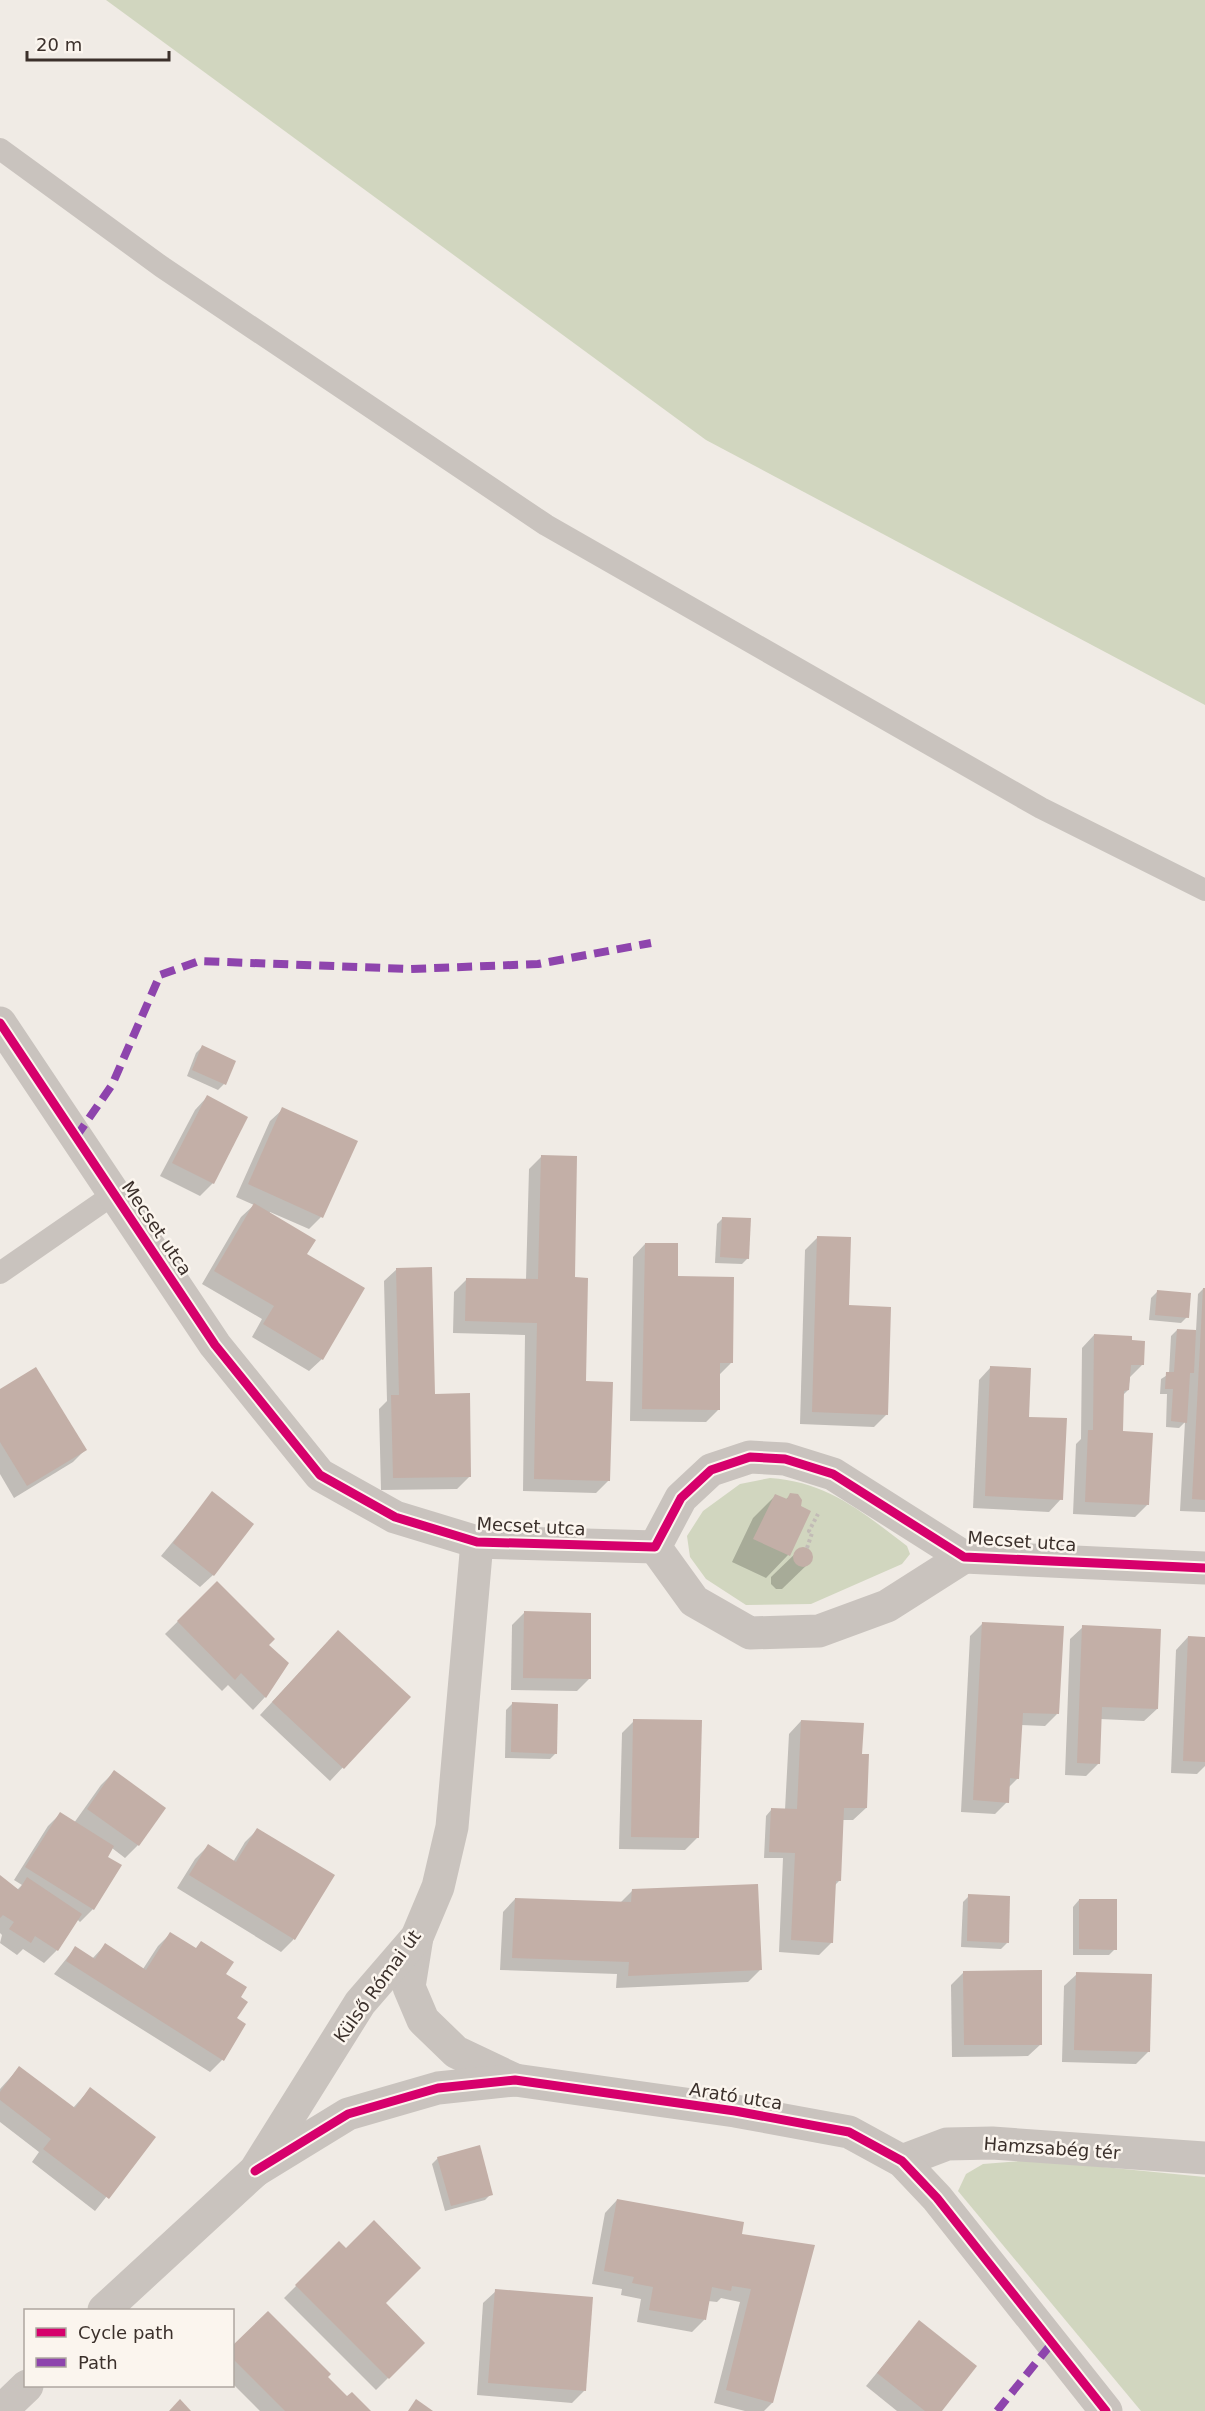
<svg xmlns="http://www.w3.org/2000/svg" width="1205" height="2411" font-family="'DejaVu Sans',sans-serif">
<style>
.green{fill:#d1d6bf}
.shadow{fill:#0003}
.building{fill:#c3afa7}
.lines{fill:none;stroke-linecap:round;stroke-linejoin:round}
.path{stroke:#c2bbb6;stroke-width:4;stroke-dasharray:3 3;stroke-linecap:butt}
.service{stroke:#c9c3be;stroke-width:22}
.minor{stroke:#c9c3be;stroke-width:33}
.tertiary{stroke:#c9c3be;stroke-width:33}
.quiet{stroke:#8e44ad;stroke-width:8;stroke-dasharray:15 8;stroke-linecap:butt}
.cycleway-casing{stroke:#fbf5ee;stroke-width:13}
.cycleway{stroke:#d6006c;stroke-width:9}
.labels{text-anchor:middle;dominant-baseline:central;stroke-width:5;stroke-linejoin:round;paint-order:stroke}
.street-label{font-size:18px;fill:#3b302b;stroke:#fbf5ee}
</style>
<rect width="100%" height="100%" fill="#f0ebe5"/>
<g class="green">
<polygon points="106,0 1205,0 1205,705 706,440"/>
<path d="M770,1478C828,1482 862,1512 907,1546L910,1554L902,1564L811,1604L746,1605L706,1579L690,1557L687,1536L703,1511L740,1484Z"/>
<polygon points="1032,2160 1205,2177 1205,2411 1141,2411 958,2191 966,2174 983,2164"/>
</g>
<g class="shadow">
<polygon points="202,1047 224,1084 218,1090 187,1076 196,1053"/>
<polygon points="207,1097 213,1183 200,1196 160,1176 195,1110"/>
<polygon points="283,1109 321,1217 309,1229 270,1212 269,1214 305,1254 322,1359 309,1371 252,1337 262,1319 202,1284 241,1217 254,1205 236,1197 270,1121"/>
<polygon points="541,1157 573,1279 584,1383 609,1480 596,1493 523,1491 525,1335 453,1333 454,1292 467,1279 526,1280 529,1169"/>
<polygon points="723,1218 748,1258 742,1264 715,1263 717,1224"/>
<polygon points="818,1237 848,1307 886,1415 874,1427 800,1424 805,1250"/>
<polygon points="645,1244 676,1278 731,1363 719,1375 718,1410 706,1422 630,1421 633,1257"/>
<polygon points="397,1269 433,1396 470,1476 457,1489 381,1490 379,1409 387,1401 384,1281"/>
<polygon points="1204,1288 1205,1288 1205,1512 1180,1511 1185,1422 1179,1428 1166,1427 1167,1394 1160,1394 1161,1379 1169,1374 1171,1336 1177,1330 1196,1331 1198,1294"/>
<polygon points="1157,1292 1187,1317 1181,1323 1149,1320 1151,1298"/>
<polygon points="1094,1335 1142,1365 1130,1377 1128,1390 1123,1395 1122,1432 1148,1504 1135,1517 1073,1514 1076,1444 1081,1439 1082,1348"/>
<polygon points="991,1367 1028,1418 1061,1499 1049,1512 973,1508 979,1380"/>
<polygon points="0,1391 85,1450 73,1462 14,1498 0,1474"/>
<polygon points="213,1493 213,1575 200,1587 161,1556"/>
<polygon points="776,1495 785,1500 791,1495 799,1507 809,1512 788,1555 766,1578 732,1562 753,1518"/>
<polygon points="800,1549 806,1549 812,1554 811,1561 782,1589 776,1589 771,1584 771,1577"/>
<polygon points="217,1583 267,1645 287,1663 265,1697 253,1710 228,1685 222,1691 165,1634"/>
<polygon points="524,1613 590,1678 577,1691 511,1690 512,1625"/>
<polygon points="983,1623 1057,1714 1045,1726 1021,1725 1018,1778 1008,1788 1007,1802 995,1814 961,1812 970,1636"/>
<polygon points="1083,1627 1157,1709 1144,1721 1100,1719 1099,1763 1086,1776 1065,1775 1070,1639"/>
<polygon points="1188,1637 1205,1638 1205,1766 1197,1774 1171,1773 1176,1650"/>
<polygon points="325,1645 409,1697 330,1781 260,1715"/>
<polygon points="512,1704 556,1753 550,1759 505,1758 506,1710"/>
<polygon points="634,1721 697,1838 685,1850 619,1849 622,1733"/>
<polygon points="801,1721 861,1755 866,1808 853,1820 842,1820 839,1881 834,1886 832,1942 819,1955 779,1952 783,1858 764,1858 766,1816 772,1809 785,1810 789,1734"/>
<polygon points="114,1772 164,1808 138,1845 125,1858 112,1848 106,1857 120,1866 93,1909 80,1922 77,1919 57,1950 44,1963 23,1949 17,1955 0,1943 2,1935 0,1933 0,1877 17,1890 22,1885 14,1880 48,1826 60,1814 74,1823 101,1785"/>
<polygon points="257,1830 333,1876 293,1940 281,1952 177,1888 195,1859 208,1846 233,1862 245,1842"/>
<polygon points="632,1891 760,1970 748,1982 616,1988 617,1974 500,1970 503,1912 515,1899 620,1903"/>
<polygon points="969,1896 1007,1943 1001,1949 961,1947 963,1902"/>
<polygon points="1079,1900 1115,1949 1109,1955 1073,1955 1073,1907"/>
<polygon points="170,1934 195,1950 224,1974 239,1998 235,2019 244,2025 222,2060 210,2072 54,1974 75,1948 92,1959 105,1945 143,1969 158,1946"/>
<polygon points="964,1972 1041,2044 1028,2056 952,2057 951,1985"/>
<polygon points="1077,1974 1149,2051 1136,2064 1062,2062 1064,1986"/>
<polygon points="19,2068 73,2108 90,2089 154,2137 95,2211 32,2162 39,2152 0,2122 0,2089"/>
<polygon points="438,2158 491,2194 485,2200 445,2211 432,2164"/>
<polygon points="617,2200 740,2235 813,2246 772,2403 764,2411 745,2411 714,2403 740,2302 721,2298 717,2302 708,2301 704,2320 692,2332 637,2322 641,2299 621,2295 622,2289 592,2284 605,2213"/>
<polygon points="339,2243 384,2303 423,2343 376,2390 284,2298"/>
<polygon points="496,2291 585,2390 572,2403 477,2395 483,2303"/>
<polygon points="919,2322 940,2411 897,2411 866,2386"/>
<polygon points="232,2348 326,2378 347,2398 369,2411 260,2411 232,2383"/>
</g>
<g class="building">
<polygon points="202,1045 236,1061 226,1085 192,1070"/>
<polygon points="207,1095 248,1117 214,1184 172,1163"/>
<polygon points="282,1107 358,1141 323,1218 248,1184"/>
<polygon points="541,1155 577,1156 575,1277 588,1278 586,1381 613,1382 610,1481 534,1479 537,1323 465,1321 466,1278 538,1279"/>
<polygon points="254,1203 316,1240 307,1254 365,1288 323,1360 263,1324 274,1306 214,1271"/>
<polygon points="722,1217 751,1218 749,1259 720,1257"/>
<polygon points="817,1236 851,1237 849,1305 891,1307 888,1415 812,1412"/>
<polygon points="645,1243 678,1243 678,1276 734,1277 733,1363 720,1363 720,1410 642,1409"/>
<polygon points="432,1267 435,1394 470,1393 471,1477 393,1478 391,1395 399,1395 396,1268"/>
<polygon points="1203,1288 1205,1288 1205,1500 1192,1499"/>
<polygon points="1157,1290 1191,1293 1189,1318 1155,1315"/>
<polygon points="1177,1329 1196,1330 1194,1373 1190,1373 1187,1423 1171,1421 1173,1389 1165,1389 1166,1372 1174,1372"/>
<polygon points="1094,1334 1132,1336 1132,1340 1145,1341 1144,1365 1131,1365 1129,1390 1124,1391 1123,1431 1153,1433 1149,1505 1085,1502 1088,1430 1093,1430"/>
<polygon points="990,1366 1031,1368 1029,1417 1067,1418 1063,1500 985,1496"/>
<polygon points="36,1367 87,1450 27,1486 0,1442 0,1389"/>
<polygon points="212,1491 254,1524 214,1576 173,1543"/>
<polygon points="790,1493 798,1494 802,1500 801,1506 811,1511 790,1556 753,1539 775,1494 787,1499"/>
<circle cx="803" cy="1557" r="10"/>
<polygon points="217,1581 275,1639 269,1645 289,1663 266,1698 241,1673 235,1680 177,1621"/>
<polygon points="524,1611 591,1613 591,1679 523,1678"/>
<polygon points="982,1622 1064,1626 1059,1714 1023,1713 1019,1779 1010,1778 1009,1803 973,1800"/>
<polygon points="1082,1625 1161,1629 1158,1709 1102,1707 1100,1764 1077,1763"/>
<polygon points="338,1630 411,1697 344,1769 272,1702"/>
<polygon points="1188,1636 1205,1637 1205,1762 1183,1761"/>
<polygon points="512,1702 558,1704 557,1754 511,1752"/>
<polygon points="633,1719 702,1720 699,1838 631,1837"/>
<polygon points="801,1720 864,1723 862,1754 869,1754 867,1808 844,1808 841,1881 836,1881 833,1943 791,1940 795,1853 769,1852 771,1808 797,1809"/>
<polygon points="114,1770 166,1808 139,1846 87,1809"/>
<polygon points="60,1812 114,1846 108,1857 122,1865 94,1910 25,1867"/>
<polygon points="257,1828 335,1875 295,1940 189,1875 208,1844 236,1862"/>
<polygon points="0,1875 19,1890 27,1877 82,1914 58,1951 35,1936 31,1943 9,1929 14,1922 3,1915 0,1918"/>
<polygon points="758,1884 762,1970 628,1976 629,1962 512,1958 515,1898 631,1902 632,1889"/>
<polygon points="968,1894 1010,1896 1009,1943 967,1941"/>
<polygon points="1079,1899 1117,1899 1117,1950 1079,1949"/>
<polygon points="170,1932 196,1948 201,1941 234,1962 226,1974 247,1987 241,1997 248,2002 237,2018 246,2024 224,2061 66,1961 75,1946 95,1959 105,1943 146,1970"/>
<polygon points="1042,1970 1042,2045 964,2045 963,1971"/>
<polygon points="1076,1972 1152,1974 1150,2052 1074,2050"/>
<polygon points="19,2066 75,2108 90,2087 156,2137 109,2199 43,2149 51,2139 0,2100 0,2092"/>
<polygon points="480,2145 493,2195 451,2206 437,2157"/>
<polygon points="617,2199 744,2222 742,2234 815,2245 773,2403 726,2390 751,2289 732,2286 731,2291 712,2287 706,2320 649,2310 653,2287 632,2283 634,2277 604,2271"/>
<polygon points="374,2220 421,2268 386,2303 425,2343 389,2379 295,2285 339,2241 346,2248"/>
<polygon points="495,2289 593,2297 586,2391 488,2383"/>
<polygon points="268,2311 331,2374 328,2377 347,2396 352,2392 371,2411 285,2411 232,2358 232,2346"/>
<polygon points="919,2320 977,2366 942,2411 925,2411 877,2373"/>
<polygon points="180,2399 191,2411 169,2411"/>
<polygon points="416,2399 433,2411 408,2411"/>
</g>
<g class="lines">
<polyline class="path" points="807,1548 812,1533 809,1531 818,1514"/>
<g class="service">
<polyline points="0,149 162,267 546,525 1041,808 1205,890"/>
<polyline points="0,1273 114,1194"/>
</g>
<g class="minor">
<polyline points="0,1023 215,1345 320,1475 395,1517 477,1542 655,1547"/>
<polygon points="750,1457 785,1459 833,1474 964,1557 887,1606 819,1631 750,1633 694,1601 655,1547 681,1498 711,1470"/>
<polyline points="417,1937 409,1987 423,2020 456,2052 515,2080"/>
<polyline points="902,2161 947,2144 992,2143 1205,2158"/>
<polyline points="255,2171 348,2114 438,2088 515,2080 735,2111 849,2132 902,2161 937,2198 1106,2411"/>
<polyline points="104,2310 255,2171 360,2003 417,1937 438,1887 452,1827 477,1542"/>
<polyline points="1,2411 27,2386"/>
</g>
<polyline class="tertiary" points="964,1557 1205,1568"/>
<g class="quiet">
<polyline points="76,1137 112,1085 160,975 199,961 411,969 538,964 651,943"/>
<polyline points="997,2411 1052,2343"/>
</g>
<defs>
<g id="cycleway">
<polyline points="0,1023 215,1345 320,1475 395,1517 477,1542 655,1547 681,1498 711,1470 750,1457 785,1459 833,1474 964,1557 1205,1568"/>
<polyline points="255,2171 348,2114 438,2088 515,2080 735,2111 849,2132 902,2161 937,2198 1106,2411"/>
</g>
</defs>
<use href="#cycleway" class="cycleway-casing"/>
<use href="#cycleway" class="cycleway"/>
</g>
<g class="labels">
<g class="street-label">
<text transform="translate(157 1228) rotate(56)">Mecset utca</text>
<text transform="translate(531 1526) rotate(3)">Mecset utca</text>
<text transform="translate(1022 1541) rotate(4)">Mecset utca</text>
<text transform="translate(377 1986) rotate(-54)">Külső Római út</text>
<text transform="translate(736 2096) rotate(9)">Arató utca</text>
<text transform="translate(1052 2148) rotate(4)">Hamzsabég tér</text>
</g>
</g>
<rect x="24" y="2309" width="210" height="78" fill="#fbf5ee" stroke="#aea6a0" stroke-width="1.5"/>
<rect x="36" y="2328" width="30" height="9" fill="#d6006c" stroke="#aea6a0" stroke-width="1.5"/>
<text x="78" y="2339" font-size="18" fill="#3b302b">Cycle path</text>
<rect x="36" y="2358" width="30" height="9" fill="#8e44ad" stroke="#aea6a0" stroke-width="1.5"/>
<text x="78" y="2369" font-size="18" fill="#3b302b">Path</text>
<path d="M27 51v9h142v-9" fill="none" stroke="#3b302b" stroke-width="3"/>
<text x="36" y="51" font-size="18" fill="#3b302b" stroke="#fbf5ee" stroke-width="4.5" paint-order="stroke">20 m</text>
</svg>
